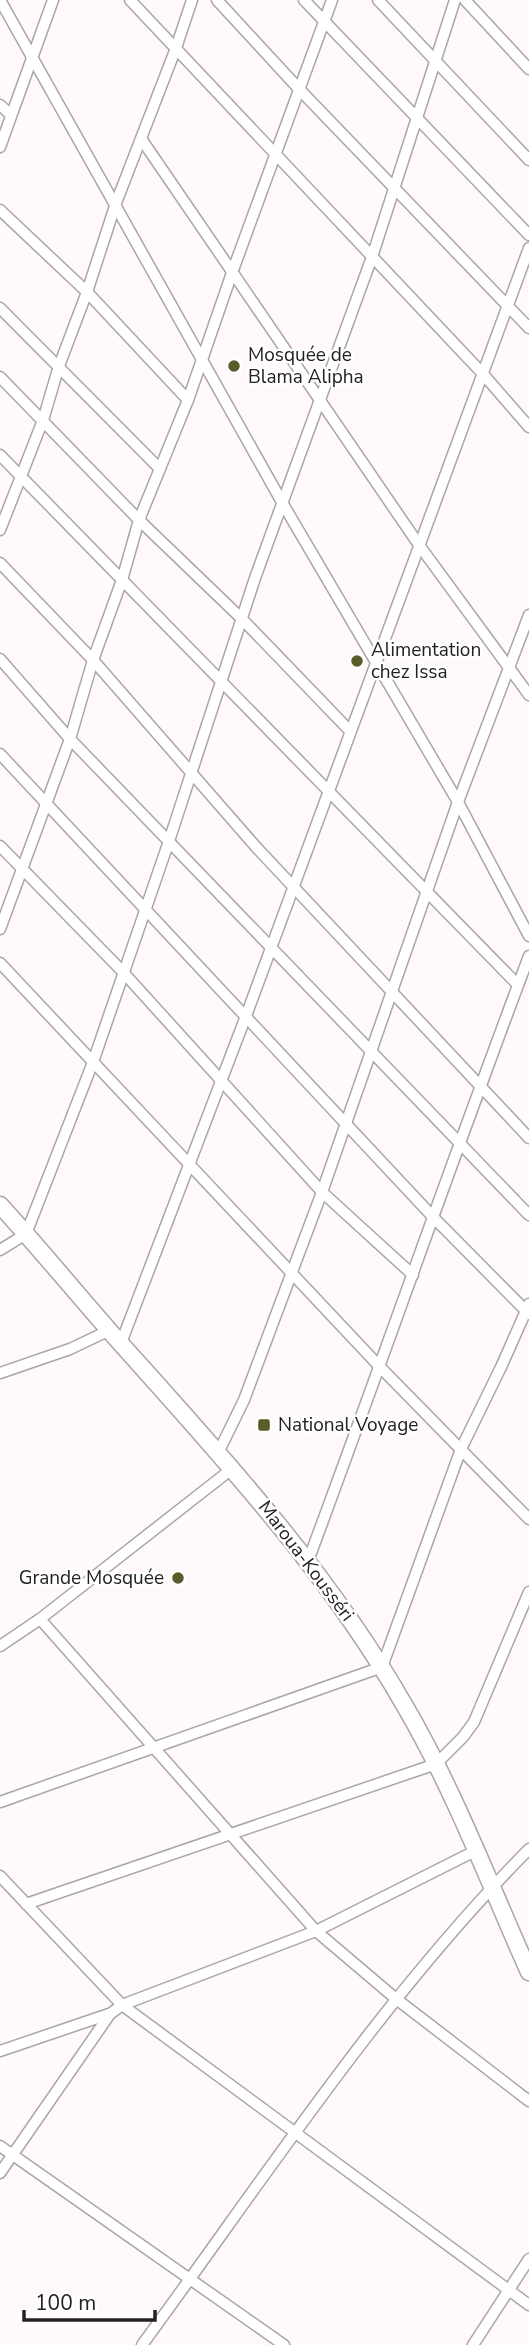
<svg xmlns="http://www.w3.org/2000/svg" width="529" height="2345" font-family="'Nunito Sans',sans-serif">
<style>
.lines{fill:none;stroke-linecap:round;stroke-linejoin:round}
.minor-casing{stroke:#aca4a8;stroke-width:13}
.trunk-casing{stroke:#aca4a8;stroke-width:19}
.minor{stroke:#fff;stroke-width:10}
.trunk{stroke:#fff;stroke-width:16}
.poi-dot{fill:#595b29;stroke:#fff;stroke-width:2.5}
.labels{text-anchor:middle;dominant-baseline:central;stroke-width:5;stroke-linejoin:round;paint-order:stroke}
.poi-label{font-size:19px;fill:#242123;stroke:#fff;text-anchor:start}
.street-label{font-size:19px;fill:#242123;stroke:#fff}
</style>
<rect width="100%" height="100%" fill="#fff9fc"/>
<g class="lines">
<defs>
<g id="minor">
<polyline points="0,0 283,504 458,802 529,936"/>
<polyline points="130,0 483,374 529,427"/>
<polyline points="217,0 299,89 529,328"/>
<polyline points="304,0 529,235"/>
<polyline points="378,0 529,160"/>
<polyline points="465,0 529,69"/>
<polyline points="0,105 11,115"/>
<polyline points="142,140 419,545 529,695"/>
<polyline points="0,147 53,0"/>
<polyline points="0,210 87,292 188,400"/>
<polyline points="0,308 160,469"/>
<polyline points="0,377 139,520 242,619 350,731"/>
<polyline points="0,455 518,985"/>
<polyline points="0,530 43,420 59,366 87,292 116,203 176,48 192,0"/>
<polyline points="0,563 93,660 256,847 529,1138"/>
<polyline points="0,659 70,739 529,1215"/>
<polyline points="0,754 434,1218 529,1314"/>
<polyline points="0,846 123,972 322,1192 413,1275"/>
<polyline points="0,929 70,739 93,660 122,580 139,520 188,400 233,270 332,0"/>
<polyline points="0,963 380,1367 529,1519"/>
<polyline points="0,1250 26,1234 93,1062 169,841 255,578 372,257 455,0"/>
<polyline points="121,1343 246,1016 529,248"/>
<polyline points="0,1373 70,1349 110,1330"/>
<polyline points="219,1451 244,1400 322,1192 458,802 529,615"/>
<path d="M308,1561C383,1360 453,1157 529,956"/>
<polyline points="40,1619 316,1931 395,1998 529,2101"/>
<polyline points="0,1646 40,1619 233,1468"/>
<polyline points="0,1802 382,1667 461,1449 502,1365 529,1304"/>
<polyline points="0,1876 122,2005 529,2305"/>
<polyline points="26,1904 436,1764 463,1737 474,1722 529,1592"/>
<polyline points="0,2051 109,2014"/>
<polyline points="0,2146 284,2345"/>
<polyline points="0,2173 110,2014 122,2005 316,1931 477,1850"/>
<path d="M142,2345C266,2176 381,1999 529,1849"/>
<polyline points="473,2345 529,2259"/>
</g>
<path id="trunk" d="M0,1205C42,1251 81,1299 122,1345C225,1460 329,1573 406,1708C455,1792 489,1883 529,1972"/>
</defs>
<use href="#minor" class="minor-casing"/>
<use href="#trunk" class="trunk-casing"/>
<use href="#minor" class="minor"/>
<use href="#trunk" class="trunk"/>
</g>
<g class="poi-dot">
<circle cx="234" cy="366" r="7"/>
<circle cx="357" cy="661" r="7"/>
<rect x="257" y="1418" width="14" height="14" rx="3.5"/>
<circle cx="178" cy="1578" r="7"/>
</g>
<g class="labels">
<g class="poi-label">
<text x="248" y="355">Mosquée de<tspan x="248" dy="22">Blama Alipha</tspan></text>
<text x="371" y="650">Alimentation<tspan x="371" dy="22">chez Issa</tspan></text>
<text x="278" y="1425">National Voyage</text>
<text x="164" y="1578" text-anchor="end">Grande Mosquée</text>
</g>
<g class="street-label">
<text transform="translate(306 1561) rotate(53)">Maroua-Kousséri</text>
</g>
</g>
<path d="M24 2310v10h131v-10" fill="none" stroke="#242123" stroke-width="3.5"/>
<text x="35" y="2310" font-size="21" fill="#242123" stroke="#ffffff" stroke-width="5" paint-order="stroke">100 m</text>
</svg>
